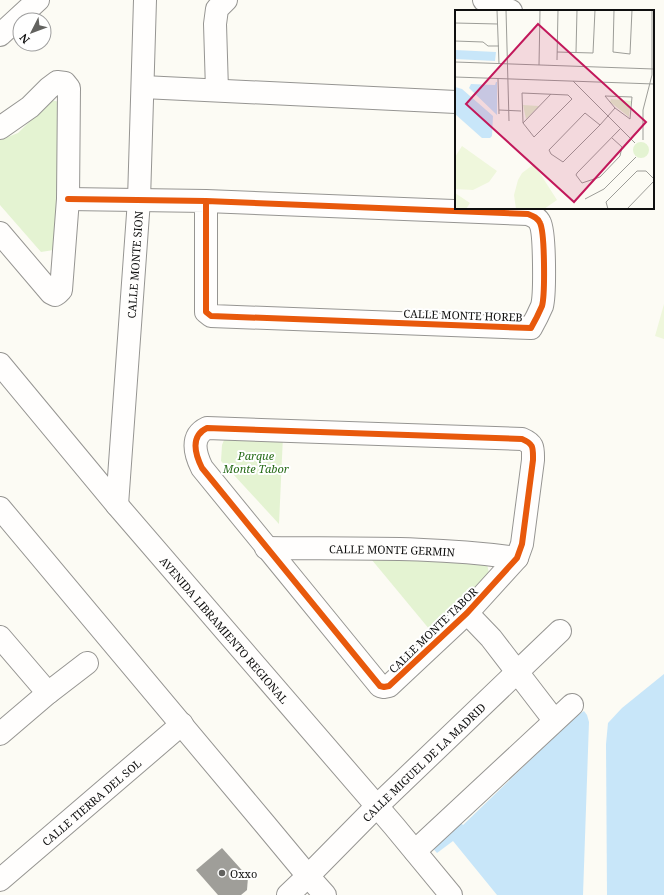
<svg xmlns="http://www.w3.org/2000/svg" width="664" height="895" font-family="'Noto Serif',serif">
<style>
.green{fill:#e4f3d2}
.pitch{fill:#eff7dc}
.water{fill:#c8e6f9}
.building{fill:#9f9e99}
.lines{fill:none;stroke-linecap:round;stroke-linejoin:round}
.minor-casing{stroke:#969592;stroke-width:24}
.minor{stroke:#fffefd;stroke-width:22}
.cycleway-casing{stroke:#fff;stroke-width:8}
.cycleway{stroke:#e8590c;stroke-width:6}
.poi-dot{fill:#62625f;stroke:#fff;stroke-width:1.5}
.labels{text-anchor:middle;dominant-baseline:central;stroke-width:4;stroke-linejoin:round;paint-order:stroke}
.street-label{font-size:11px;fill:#0f0f0f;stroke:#fff}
.park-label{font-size:11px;font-style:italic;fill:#286c19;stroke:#fff}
.poi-label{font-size:11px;fill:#0f0f0f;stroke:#fff;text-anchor:start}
.inset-road{fill:none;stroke:#9d9d98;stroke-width:1}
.view{fill:#c2185b;fill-opacity:0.15;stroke:#c2185b;stroke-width:2}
.inset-edge{fill:none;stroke:#0f0f0f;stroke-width:2}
</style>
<rect width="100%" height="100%" fill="#fcfbf4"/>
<g class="green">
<polygon points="51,100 64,103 60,249 41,252 0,205 0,140 18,133"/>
<polygon points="226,435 283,436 279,524 221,461 222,445"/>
<polygon points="367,554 486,560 489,573 430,630"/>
</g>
<polygon class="pitch" points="664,304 664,339 655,336"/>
<g class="water">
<polygon points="664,674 664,895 607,895 606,744 608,723 622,708"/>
<polygon points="584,711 587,715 589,722 583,895 497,895 453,841 437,853 430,845 458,820 463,825 575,717"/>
</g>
<polygon class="building" points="222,848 248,877 247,890 241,895 218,895 196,870"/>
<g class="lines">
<defs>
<g id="minor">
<polyline points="484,0 511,11"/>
<polyline points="0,35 38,0"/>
<polyline points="143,87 456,102"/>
<polyline points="217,90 215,24 217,9 226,0"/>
<polyline points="0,128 30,107 49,88 57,82 65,83 69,88 68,199 61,290 58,293 55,295 51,293 0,233"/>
<path d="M68,199L206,201L528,214C533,216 538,218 540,223C545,233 545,295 542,306C539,313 535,321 531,328L211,316L206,312V201"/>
<path id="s1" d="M0,364L117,505L394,826L451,895"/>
<path d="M207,428L522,439C534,444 533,448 533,460L522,544L517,558L467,613L389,686L384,687L380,686L202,468C195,454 190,436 207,428Z"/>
<path id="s2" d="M117,505L139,200L145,0"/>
<path d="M0,508C103,631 206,753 308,876L325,895"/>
<path id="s3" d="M266,548C350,549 434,546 517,558"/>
<polyline points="467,613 491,638 554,720"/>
<polyline points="0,637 48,693"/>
<polyline points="0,734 48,693 87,663"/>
<polyline points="415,851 572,705"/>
<path id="s4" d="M0,880L182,724"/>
<path id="s5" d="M288,895L308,876L377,806L560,631"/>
</g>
</defs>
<use href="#minor" class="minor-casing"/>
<use href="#minor" class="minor"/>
<defs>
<g id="cycleway">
<path d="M68,199L206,201L528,214C533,216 538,218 540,223C545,233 545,295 542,306C539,313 535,321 531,328L211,316L206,312V201"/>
<path d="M207,428L522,439C534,444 533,448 533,460L522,544L517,558L467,613L389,686L384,687L380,686L202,468C195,454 190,436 207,428Z"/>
</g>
</defs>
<use href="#cycleway" class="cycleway-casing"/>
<use href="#cycleway" class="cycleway"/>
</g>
<circle class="poi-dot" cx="222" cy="873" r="4"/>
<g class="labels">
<g class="street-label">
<text stroke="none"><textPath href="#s2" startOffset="241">CALLE MONTE SION</textPath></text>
<text transform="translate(463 315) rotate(2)">CALLE MONTE HOREB</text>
<text stroke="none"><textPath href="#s3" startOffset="126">CALLE MONTE GERMIN</textPath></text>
<text stroke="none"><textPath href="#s1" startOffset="348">AVENIDA LIBRAMIENTO REGIONAL</textPath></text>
<text transform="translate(433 630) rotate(-44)">CALLE MONTE TABOR</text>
<text stroke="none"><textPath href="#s5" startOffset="190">CALLE MIGUEL DE LA MADRID</textPath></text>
<text stroke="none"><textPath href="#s4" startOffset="120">CALLE TIERRA DEL SOL</textPath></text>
</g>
<g class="park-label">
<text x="256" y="455">Parque<tspan x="256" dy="13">Monte Tabor</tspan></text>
</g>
<g class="poi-label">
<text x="230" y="873">Oxxo</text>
</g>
</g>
<g transform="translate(455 10)">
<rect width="199" height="199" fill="#fcfbf4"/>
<path d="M156,89L176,91L174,107L155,92ZM68,95L84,96L71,109ZM178 140a8 8 0 1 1 16 0a8 8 0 1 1-16 0Z" fill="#e4f3d2"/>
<path d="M7,136L42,161L34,172L18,180L0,179V147ZM79,154L102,190L89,199H61L59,185L63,170L67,163ZM0,183L15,193L11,199H0Z" fill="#eff7dc"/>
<path d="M0,40L41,42L40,51L0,49ZM41,72H42V105L14,78L16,74L40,75ZM0,77L7,79L38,106L37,126L35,128H27L0,104Z" fill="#c8e6f9"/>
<path class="inset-road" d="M42,0L44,54M51,0L54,111M159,0L158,42L175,44L177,0M0,13L43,14M0,31L28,32L33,36H44M102,42L138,43L140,0M121,42L122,0M102,50L103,0M0,52L199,59M84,55L85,0M0,67L199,74M43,69L44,104M118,71L180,133M67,83L113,85L117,89L79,127L68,113ZM150,86L177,87L175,109L160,98ZM44,100L66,101M68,113L96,84M145,115L130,103L94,140L96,144L108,152L145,115L160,98M157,128L167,137L165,146L145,167L127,173L121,165L122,163L165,119M188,130V100L197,65V0M130,189L149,179L181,147M153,199L151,192L182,161H191L199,169M172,199L199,171"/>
<path class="view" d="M83,14L191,112L119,192L11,94Z"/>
<rect width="199" height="199" class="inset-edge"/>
</g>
<g transform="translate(32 32) rotate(228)"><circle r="19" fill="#ffffff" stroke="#9f9f9f"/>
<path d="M0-3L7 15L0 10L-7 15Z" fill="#62625f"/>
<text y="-6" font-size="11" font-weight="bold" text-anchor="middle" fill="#0f0f0f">N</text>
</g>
</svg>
